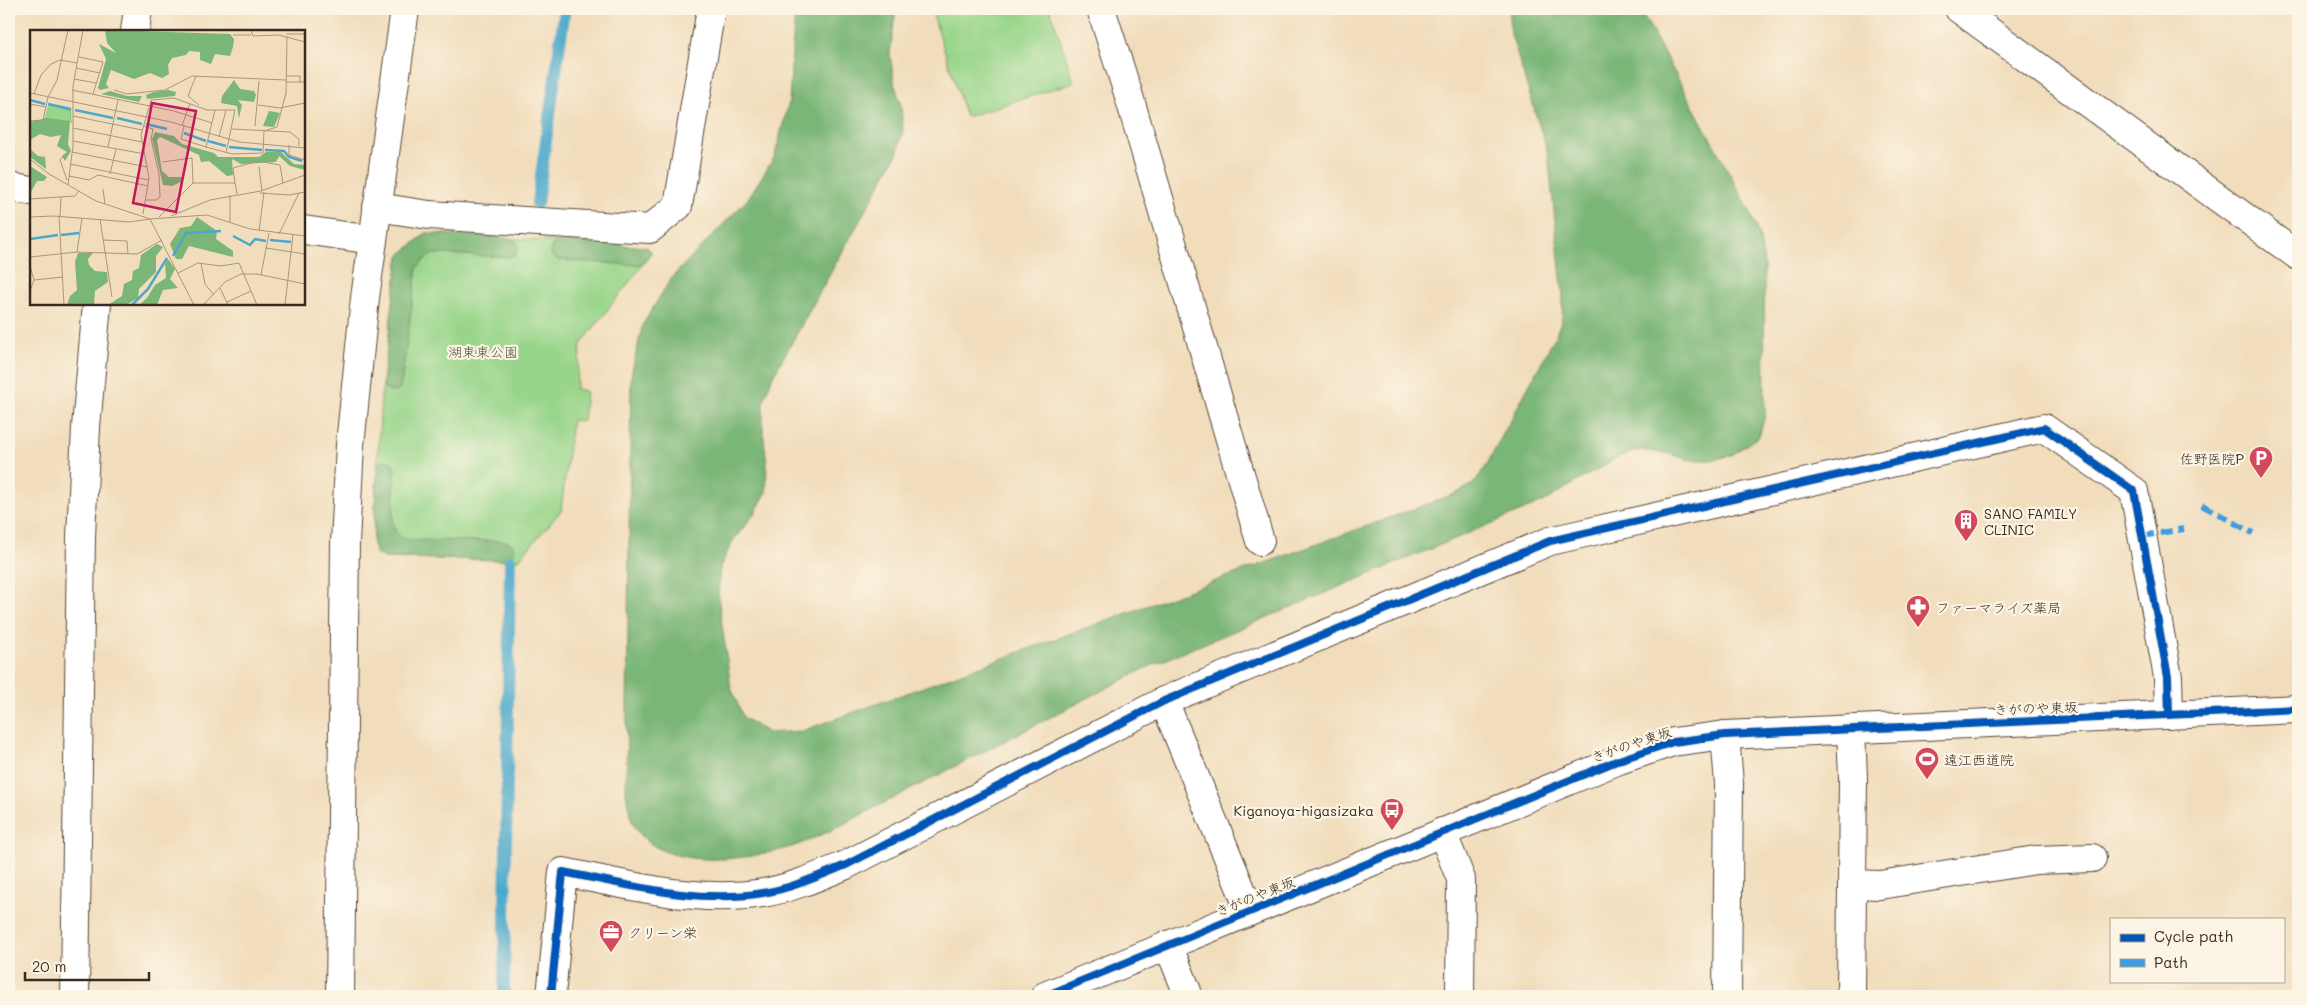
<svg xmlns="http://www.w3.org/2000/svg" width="2307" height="1005" font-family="Mali,'Klee One',sans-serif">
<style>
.green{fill:#98d58a;stroke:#6a8054}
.forest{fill:#7ab676;stroke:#5a704a}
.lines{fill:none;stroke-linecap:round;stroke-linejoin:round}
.stream{stroke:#4ca8ca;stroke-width:12}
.minor-casing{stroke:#564536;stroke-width:30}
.tertiary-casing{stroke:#564536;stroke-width:30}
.minor{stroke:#fff;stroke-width:28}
.tertiary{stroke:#fff;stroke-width:28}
.quiet{stroke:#3f9ce0;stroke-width:6;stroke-dasharray:12 6;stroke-linecap:butt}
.cycleway-casing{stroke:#fcf5e5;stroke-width:11}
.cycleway{stroke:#0057b8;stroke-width:8}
.labels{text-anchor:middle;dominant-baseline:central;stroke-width:4.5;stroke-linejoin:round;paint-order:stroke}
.park-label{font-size:14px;fill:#525539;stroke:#fcf5e5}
.poi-label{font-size:14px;fill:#3b2a1e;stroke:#fcf5e5;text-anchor:start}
.street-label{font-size:14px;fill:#3b2a1e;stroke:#fcf5e5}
.inset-river{fill:none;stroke:#4ca8ca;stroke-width:2.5}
.inset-road{fill:none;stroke:#a8957d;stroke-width:1}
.view{fill:#c2185b;fill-opacity:0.15;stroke:#c2185b;stroke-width:2.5}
.inset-edge{fill:none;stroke:#3b2a1e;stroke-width:2.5}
</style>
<rect width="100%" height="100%" fill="#fcf5e5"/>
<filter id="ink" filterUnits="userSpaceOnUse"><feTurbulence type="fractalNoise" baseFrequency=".02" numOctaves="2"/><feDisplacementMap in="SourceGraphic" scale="10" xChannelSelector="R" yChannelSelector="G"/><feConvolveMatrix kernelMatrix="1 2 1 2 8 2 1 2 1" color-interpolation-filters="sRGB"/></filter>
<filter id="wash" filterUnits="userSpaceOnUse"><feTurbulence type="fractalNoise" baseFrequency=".0096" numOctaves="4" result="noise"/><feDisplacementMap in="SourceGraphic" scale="20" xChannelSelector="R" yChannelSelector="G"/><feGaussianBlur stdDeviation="1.12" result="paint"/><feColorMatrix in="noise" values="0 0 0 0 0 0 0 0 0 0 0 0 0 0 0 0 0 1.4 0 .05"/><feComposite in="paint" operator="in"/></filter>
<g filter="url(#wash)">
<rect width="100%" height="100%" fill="#f1ddbc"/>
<g class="green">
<polygon points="931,9 1050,9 1074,82 966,117"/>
<polygon points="426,233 647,247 651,251 651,254 581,344 576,389 586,391 583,421 572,420 561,511 518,560 385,558 376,554 373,544 381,398 399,256"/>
</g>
<g class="forest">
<path d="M795,9H896L890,54L894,82L901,106L903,131L897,154L772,378L763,403V430L767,465L766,493L755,513L732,542L720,567L718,596L731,688L743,717L768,733L802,731L1455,494L1473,484L1485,468L1555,337L1562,319L1563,297L1548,154L1510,31L1509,15L1512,9H1640L1751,213L1760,239L1764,264L1765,416L1759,436L1732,455L1712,460H1690L1666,453L1639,450L1616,458L1543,502L1148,667L830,831C817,836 805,843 791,847C747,860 658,874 633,823C629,815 628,802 626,793L631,375L643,324L672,277L747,200L774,158L789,102Z"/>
<polygon points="426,233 509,238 516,241 518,248 515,255 508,257 433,254 424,260 417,268 401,385 398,391 391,392 385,389 383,382 399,256"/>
<polygon points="560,241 647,247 651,254 641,264 634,265 558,260 552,256 550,250 553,244"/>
<path d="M386,460L393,463L395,470L393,523C395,532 397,536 407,540L505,541L511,543L515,550L511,557L504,560L385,558L376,554L373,544L377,468L380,462Z"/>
</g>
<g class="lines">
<g class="stream">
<polyline points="537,203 565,9"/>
<polyline points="504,996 510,560"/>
</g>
</g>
</g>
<g filter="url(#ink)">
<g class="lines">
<defs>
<g id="minor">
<polyline points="1101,9 1128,93 1260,541"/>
<polyline points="1959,9 2298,256"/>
<polyline points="135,31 138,9"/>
<polyline points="9,187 31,191"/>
<polyline points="377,207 429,215 650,229 678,206 711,9"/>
<polyline points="304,230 373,240"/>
<polyline points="1164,701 1250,911"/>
<polyline points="1851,729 1853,778 1851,996"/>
<polyline points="1725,735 1729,784 1727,996"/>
<polyline points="1442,832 1461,879 1460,996"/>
<polyline points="1852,884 1880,885 2036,860 2092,858"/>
<polyline points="1168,945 1187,991 1187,996"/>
<polyline points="75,996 81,537 86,427 97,304"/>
<path d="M551,996L563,872C629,885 696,904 763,893C792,888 819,876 846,865L1164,701L1550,541L2044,428L2134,491L2168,677L2169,715"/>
<polyline points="1045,996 1619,760 1673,742 1725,735 2298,709"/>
</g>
<polyline id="tertiary" points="340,996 345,543 350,445 365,298 405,9"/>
</defs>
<use href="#minor" class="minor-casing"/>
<use href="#tertiary" class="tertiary-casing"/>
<use href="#minor" class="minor"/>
<use href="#tertiary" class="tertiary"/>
<g class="quiet">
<polyline points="2202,505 2253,533"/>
<polyline points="2142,536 2184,529"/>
</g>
<defs>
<g id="cycleway">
<path d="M551,996L563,872C629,885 696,904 763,893C792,888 819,876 846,865L1164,701L1550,541L2044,428L2134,491L2168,677L2169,715"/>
<polyline points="1045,996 1619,760 1673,742 1725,735 2298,709"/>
</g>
</defs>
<use href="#cycleway" class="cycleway-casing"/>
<use href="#cycleway" class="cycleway"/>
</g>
</g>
<defs>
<symbol id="parking-pin" viewBox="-11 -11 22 30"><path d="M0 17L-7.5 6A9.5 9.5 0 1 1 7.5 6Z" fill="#d1495b" stroke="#fcf5e5"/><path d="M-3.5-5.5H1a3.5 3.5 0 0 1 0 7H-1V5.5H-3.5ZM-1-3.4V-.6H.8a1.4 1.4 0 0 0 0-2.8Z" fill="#fff"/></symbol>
<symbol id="building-pin" viewBox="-11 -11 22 30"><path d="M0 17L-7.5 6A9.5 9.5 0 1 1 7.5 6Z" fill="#d1495b" stroke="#fcf5e5"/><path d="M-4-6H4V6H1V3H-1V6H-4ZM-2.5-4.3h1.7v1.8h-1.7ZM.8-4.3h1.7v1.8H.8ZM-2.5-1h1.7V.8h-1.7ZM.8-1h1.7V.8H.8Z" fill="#fff"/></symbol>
<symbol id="pharmacy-pin" viewBox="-11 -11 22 30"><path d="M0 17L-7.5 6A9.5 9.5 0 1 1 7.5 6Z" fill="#d1495b" stroke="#fcf5e5"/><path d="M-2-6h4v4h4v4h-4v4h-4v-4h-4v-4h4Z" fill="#fff"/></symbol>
<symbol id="stadium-pin" viewBox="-11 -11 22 30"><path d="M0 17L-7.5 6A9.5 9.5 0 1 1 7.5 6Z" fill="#d1495b" stroke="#fcf5e5"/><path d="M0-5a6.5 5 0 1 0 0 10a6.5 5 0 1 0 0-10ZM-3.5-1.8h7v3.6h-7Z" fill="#fff"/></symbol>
<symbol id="bus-pin" viewBox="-11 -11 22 30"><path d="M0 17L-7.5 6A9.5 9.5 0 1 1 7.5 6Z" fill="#d1495b" stroke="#fcf5e5"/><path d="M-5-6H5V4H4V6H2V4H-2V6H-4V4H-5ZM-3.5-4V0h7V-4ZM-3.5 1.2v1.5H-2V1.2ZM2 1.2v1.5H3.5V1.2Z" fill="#fff"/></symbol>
<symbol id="office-pin" viewBox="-11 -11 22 30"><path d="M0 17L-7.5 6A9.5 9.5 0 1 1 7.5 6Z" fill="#d1495b" stroke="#fcf5e5"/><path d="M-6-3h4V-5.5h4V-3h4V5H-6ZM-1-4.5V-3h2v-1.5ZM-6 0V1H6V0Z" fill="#fff"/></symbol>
</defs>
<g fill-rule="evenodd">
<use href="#parking-pin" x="2247" y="444" width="28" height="38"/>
<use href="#building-pin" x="1952" y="507" width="28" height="38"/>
<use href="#pharmacy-pin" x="1904" y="593" width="28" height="38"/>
<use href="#stadium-pin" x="1913" y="745" width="28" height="38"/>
<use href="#bus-pin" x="1378" y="796" width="28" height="38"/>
<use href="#office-pin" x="597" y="918" width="28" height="38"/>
</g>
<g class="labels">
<g class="park-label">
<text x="483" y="351">湖東東公園</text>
</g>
<g class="poi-label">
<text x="2244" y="458" text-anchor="end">佐野医院P</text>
<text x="1984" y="513">SANO FAMILY<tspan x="1984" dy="16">CLINIC</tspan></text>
<text x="1936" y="607">ファーマライズ薬局</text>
<text x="1944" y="759">遠江西道院</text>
<text x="1374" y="810" text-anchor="end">Kiganoya-higasizaka</text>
<text x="628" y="932">クリーン栄</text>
</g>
<g class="street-label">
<text transform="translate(2036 708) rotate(-2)">きがのや東坂</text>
<text transform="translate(1631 744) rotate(-19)">きがのや東坂</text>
<text transform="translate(1255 896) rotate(-22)">きがのや東坂</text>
</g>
</g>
<g transform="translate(30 30)">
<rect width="275" height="275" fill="#f1ddbc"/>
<path d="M18,75L41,80L42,93L14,90Z" fill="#98d58a"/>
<path d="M75,0L200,4L204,9L203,17L200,26L185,24L181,34L170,30V22L159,21L156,25L142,28L138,35L139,44L132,48L120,43L104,49L81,40L76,54L79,58L70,60L68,58L76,29L69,14L86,23L77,13ZM204,50L210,59L224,61L226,65L224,72L208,70L212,75L209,88L207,76L191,73L192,66ZM80,61L97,66H112L109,72L71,64ZM124,62L138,60L146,62L145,66L117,69L116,65ZM18,75L41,80L38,114L41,121L35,131L32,126L37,122L27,116L31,105L21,107L10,104L0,110V92L17,88L40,91V81ZM239,81L250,83L244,97L233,96ZM125,102L144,106L152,114L184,123L188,127H229L236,122H251L264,134L275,135V140L260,136L249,126L246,132L211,134L202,129L203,145L197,146L179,131L171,132L169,125L130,107L127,110L132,141L139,147H152L153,151L142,156L133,155L122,109ZM0,119L8,126L15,127L16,139L0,127ZM0,136L17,147L14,151H7L1,162ZM167,187L187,201L186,209L203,221V227L159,216L152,229H146L140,214L150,198L161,196ZM127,214L133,217L126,226V242L109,259L108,268L96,275H78L92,266L94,254L102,250L103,241L109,238L111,225ZM48,223H63L58,229L59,235L65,241L77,242L78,252L65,261L64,275H37L40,266L47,260L45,232ZM138,229L145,239L140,249L148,258L133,260L127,275H109L117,268L125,255L136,248L135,234Z" fill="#7ab676"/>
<path class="inset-river" d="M0,70L15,74M18,74L41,79M45,80L83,88M87,88L112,94M116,94L137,99M154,103L176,111M178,111L196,116M199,117L232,120M235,120L254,121L259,127L272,131M31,205L49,203M203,206L220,215L225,209L236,211M0,209L28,205M240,210L261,212M143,226L156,203L191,201M102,275L118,259L137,228"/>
<path class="inset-road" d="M221,0L223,6L249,5L275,12M256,4H275M203,5H221M49,27L73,32L63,64M46,38L70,43M166,46L158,66L169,75M256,46H270V52M44,49L66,53M256,52H275M42,60L144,81L182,93M84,60L97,64L135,60L162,46L256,50M0,63L141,92L209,112L275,118M4,64L11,45L21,34L30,30L47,33M0,74L16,77M228,75L250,78L275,73M43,86L112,100M0,91L13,90L18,67L27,50L38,0M113,96L123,99L121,109L129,144L130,167L126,170H116M152,96L160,73M154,96L151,109L176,117L185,80M225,96L229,51M43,98L112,112M202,99L260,102L269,109V116M189,107L196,80M43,111L115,124M259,115V125L275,130M78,117L88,70M176,117L202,124L233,123L234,101L247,97L256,63L257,7M42,122L117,137M35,124L30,130L37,150M0,129L19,144L66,171L120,189L164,275M132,132L162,128L163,153M40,134L119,150M229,137L232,161M80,144L86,119M39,146L59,150L68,145L118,156M205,153L203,138L228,131L250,135L253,153M38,155L43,116V56L53,0M73,159L75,174M230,163L259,165L275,162M200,165V192M0,169L45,166L49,161M113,184L119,148L111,105L121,70L144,68L177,80H205L196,123M29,186L34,275M30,186L31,167M141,186L180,170L231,161L275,145M0,187L24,186L99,192L120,189M129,187L163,153H205L207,164M70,189L82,267M120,189L177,185L220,199L275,206M229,201L234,162M249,204L269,163M73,210L97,211L98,224M236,218L275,224M47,222L52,188M0,227L47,222L107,224L132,210M171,233L175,254L184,265M0,236L4,250L0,261M148,243L168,233L191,236L209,233L227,275M231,245L239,203M4,250L33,247M190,258L198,275M197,272L221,261M173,275L195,252L211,244H227L275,254M255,275L263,205"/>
<path class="view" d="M122,73L166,81L146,182L103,173Z"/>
<rect width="275" height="275" class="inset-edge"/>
</g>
<rect width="2307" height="1005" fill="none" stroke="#fcf5e5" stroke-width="30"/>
<rect x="2110" y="918" width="175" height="65" fill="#fcf5e5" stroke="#afa495"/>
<rect x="2120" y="934" width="25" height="8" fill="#0057b8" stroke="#afa495"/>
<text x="2154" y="942" font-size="15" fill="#3b2a1e">Cycle path</text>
<rect x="2120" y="959" width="25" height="8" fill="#3f9ce0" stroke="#afa495"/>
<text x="2154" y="968" font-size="15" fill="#3b2a1e">Path</text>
<path d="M25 972v8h124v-8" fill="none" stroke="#3b2a1e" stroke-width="2.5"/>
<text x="32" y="972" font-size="15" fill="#3b2a1e" stroke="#fcf5e5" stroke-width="4" paint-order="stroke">20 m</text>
</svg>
